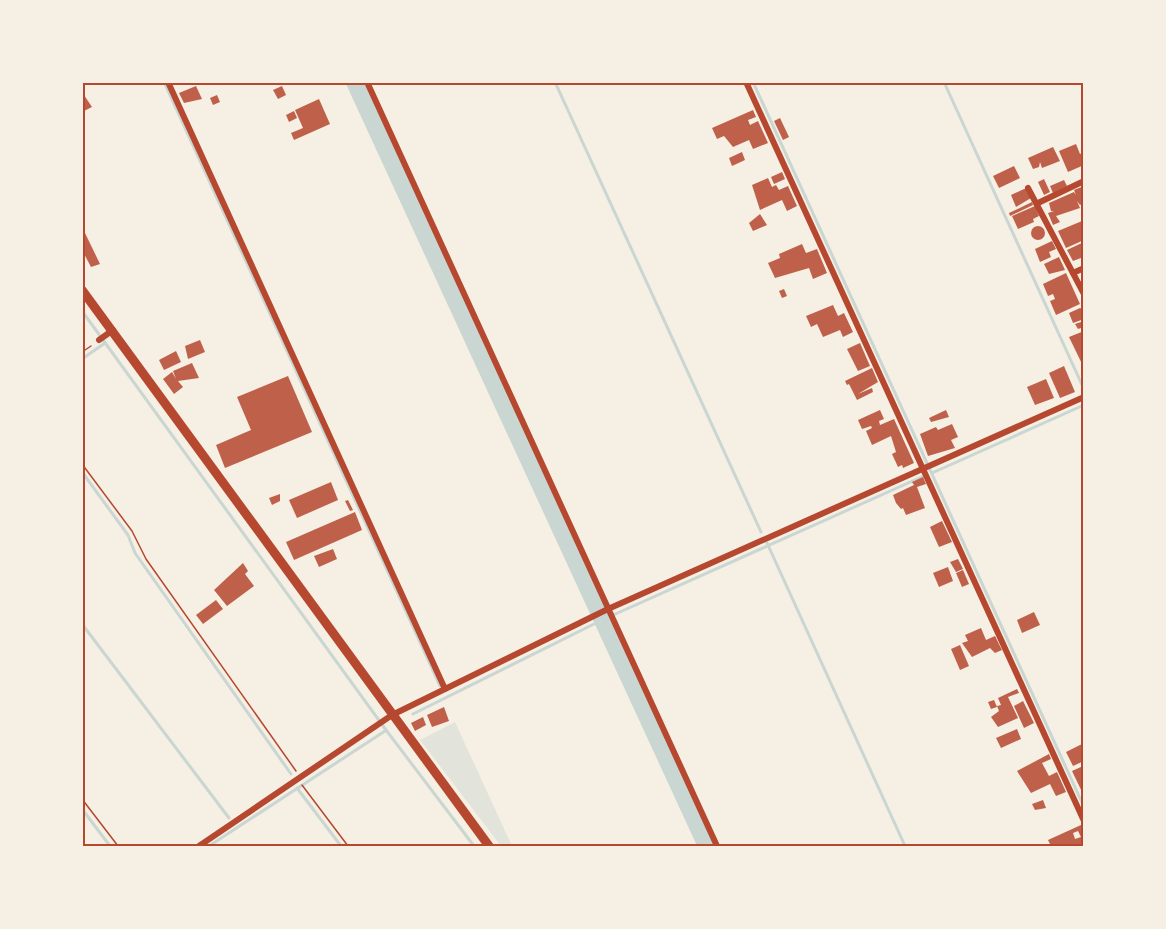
<svg xmlns="http://www.w3.org/2000/svg" width="1166" height="929" font-family="'Fira Sans',sans-serif">
<style>
.green{fill:#e2e4dc}
.lines{fill:none;stroke-linecap:round;stroke-linejoin:round}
.stream{stroke:#c9d6d2;stroke-width:3}
.river{stroke:#c9d6d2;stroke-width:18}
.building{fill:#bf614a;fill-rule:evenodd}
.path{stroke:#b5482f;stroke-width:1.5}
.minor{stroke:#b5482f;stroke-width:6}
.primary{stroke:#b5482f;stroke-width:9}
.neatline{fill:none;stroke:#b5482f;stroke-width:2}
</style>
<rect width="100%" height="100%" fill="#f6efe4"/>
<polygon class="green" points="455,722 512,846 501,846 420,740"/>
<g class="lines">
<g class="stream">
<polyline points="164,82 440,686"/>
<polyline points="555,82 761,532"/>
<polyline points="753,82 1084,807"/>
<polyline points="944,82 1083,387"/>
<polyline points="82,311 386,730 474,846"/>
<polyline points="82,359 105,343"/>
<polyline points="82,472 128,535 135,553 291,774"/>
<polyline points="932,473 1084,405"/>
<polyline points="767,543 905,846"/>
<polyline points="82,624 229,818"/>
<polyline points="413,714 602,620 926,475"/>
<polyline points="297,788 341,846"/>
<polyline points="82,809 110,846"/>
<polyline points="209,846 385,731"/>
</g>
<polyline class="river" points="355,82 707,846"/>
</g>
<g class="building">
<polygon points="196,86 202,99 184,103 179,93"/>
<polygon points="282,86 286,95 278,99 273,90"/>
<polygon points="82,92 92,107 84,111 82,107"/>
<polygon points="217,95 220,102 213,105 210,98"/>
<polygon points="319,99 330,124 294,140 291,133 303,128 295,110"/>
<polygon points="753,110 756,117 748,120 750,125 758,121 768,143 753,149 749,140 733,147 724,136 717,139 712,128"/>
<polygon points="294,111 297,118 289,122 286,115"/>
<polygon points="780,118 789,137 783,140 774,121"/>
<polygon points="1076,144 1080,154 1084,152 1084,165 1068,172 1059,151"/>
<polygon points="1053,147 1060,161 1042,168 1040,162 1039,167 1033,169 1028,158"/>
<polygon points="742,152 745,160 732,166 729,158"/>
<polygon points="1014,166 1020,178 999,188 993,176"/>
<polygon points="782,172 785,179 774,184 771,177"/>
<polygon points="768,178 772,187 776,185 779,190 788,186 797,206 787,211 782,200 760,210 752,185"/>
<polygon points="1044,179 1050,192 1044,195 1038,182"/>
<polygon points="1064,180 1067,186 1053,193 1050,186"/>
<polygon points="1084,186 1084,203 1080,205 1077,201 1080,208 1056,216 1060,222 1053,225 1048,213 1054,211 1051,211 1049,203 1074,192 1076,195 1074,190"/>
<polygon points="1024,189 1027,189 1031,198 1016,207 1011,195"/>
<polygon points="1032,202 1033,205 1010,216 1009,213"/>
<polygon points="1035,206 1039,216 1033,219 1034,222 1018,229 1012,216"/>
<polygon points="760,214 767,225 753,231 749,223"/>
<polygon points="1082,221 1084,240 1066,248 1058,231"/>
<circle cx="1038" cy="233" r="7"/>
<polygon points="85,233 100,264 91,267 82,250 82,234"/>
<polygon points="1052,241 1056,249 1049,252 1051,257 1040,262 1035,249"/>
<polygon points="1084,242 1084,263 1081,258 1073,261 1067,250"/>
<polygon points="802,244 806,253 817,249 827,273 813,279 809,268 775,278 768,263 780,258 779,254"/>
<polygon points="1059,257 1065,270 1049,274 1044,264"/>
<polygon points="1066,273 1080,304 1056,315 1050,301 1055,299 1053,294 1048,296 1043,284"/>
<polygon points="784,289 787,296 782,298 779,291"/>
<polygon points="833,305 838,316 844,313 853,332 843,337 840,330 823,337 817,324 811,327 806,316"/>
<polygon points="1080,308 1084,310 1084,319 1073,323 1069,313"/>
<polygon points="1084,321 1084,327 1078,329 1075,324"/>
<polygon points="1084,331 1084,368 1069,337"/>
<polygon points="200,340 205,352 188,359 185,346"/>
<polygon points="860,343 870,366 858,371 847,349"/>
<polygon points="176,351 181,362 164,370 159,360"/>
<polygon points="192,363 199,378 178,381 183,387 174,394 163,379 172,372 176,379 173,371"/>
<polygon points="1064,366 1075,392 1060,398 1049,373"/>
<polygon points="872,368 878,382 858,394 872,388 873,392 857,400 849,384 847,385 845,381"/>
<polygon points="288,376 312,432 225,468 216,445 251,430 237,397"/>
<polygon points="1046,379 1054,398 1035,405 1027,387"/>
<polygon points="880,410 884,419 879,421 880,425 894,419 914,463 903,468 902,465 898,467 892,454 896,452 891,436 872,445 866,431 872,428 871,426 862,429 858,420"/>
<polygon points="946,410 949,417 931,422 929,418"/>
<polygon points="952,424 958,437 951,440 955,448 928,456 920,434 936,427 938,430"/>
<polygon points="923,477 926,484 917,487 925,508 906,515 903,508 901,509 896,503 893,495 914,485 912,482"/>
<polygon points="331,482 338,500 297,518 289,500"/>
<polygon points="280,494 280,501 272,505 269,498"/>
<polygon points="348,500 353,510 350,511 345,501"/>
<polygon points="355,512 362,530 294,560 286,542"/>
<polygon points="942,521 952,542 939,547 930,527"/>
<polygon points="333,549 337,559 319,567 314,556"/>
<polygon points="958,559 963,569 956,572 950,562"/>
<polygon points="243,563 248,571 245,574 254,586 227,606 214,590"/>
<polygon points="948,567 953,581 939,587 933,573"/>
<polygon points="963,570 969,584 962,587 956,573"/>
<polygon points="216,600 223,609 203,624 196,615"/>
<polygon points="1034,612 1040,625 1022,633 1017,620"/>
<polygon points="981,628 986,640 995,636 1002,650 995,653 990,648 972,657 962,643 968,641 965,635"/>
<polygon points="960,645 969,666 960,670 951,649"/>
<polygon points="1017,689 1019,693 1008,697 1018,718 998,727 991,717 999,711 997,706 1001,705 998,698"/>
<polygon points="994,700 997,707 991,709 988,702"/>
<polygon points="1023,701 1034,723 1024,728 1014,706"/>
<polygon points="444,707 449,721 432,727 427,715"/>
<polygon points="423,717 426,725 415,731 411,723"/>
<polygon points="1017,729 1021,739 1001,748 996,738"/>
<polygon points="1084,743 1084,761 1073,766 1066,752"/>
<polygon points="1049,754 1051,759 1042,763 1049,776 1057,772 1066,792 1056,796 1050,784 1031,793 1017,771"/>
<polygon points="1083,766 1084,767 1084,796 1072,771"/>
<polygon points="1043,800 1046,808 1035,810 1032,804"/>
<path d="M1081,825L1084,846H1051L1048,840ZM1078,831L1081,837L1075,839L1073,833Z"/>
</g>
<g class="lines">
<g class="path">
<polyline points="82,352 91,346"/>
<polyline points="82,464 132,531 146,559 296,771"/>
<polyline points="302,785 348,846"/>
<polyline points="82,799 118,846"/>
</g>
<g class="minor">
<polyline points="168,82 445,689"/>
<polyline points="367,82 717,846"/>
<polyline points="746,82 1084,821"/>
<polyline points="1028,188 1084,294"/>
<polyline points="1038,203 1084,181"/>
<polyline points="1073,273 1084,268"/>
<polyline points="99,340 113,330"/>
<polyline points="199,846 392,715 608,609 1084,397"/>
</g>
<polyline class="primary" points="82,290 489,846"/>
</g>
<rect width="1166" height="929" fill="none" stroke="#f6efe4" stroke-width="168"/>
<rect x="84" y="84" width="998" height="761" class="neatline"/>
</svg>
